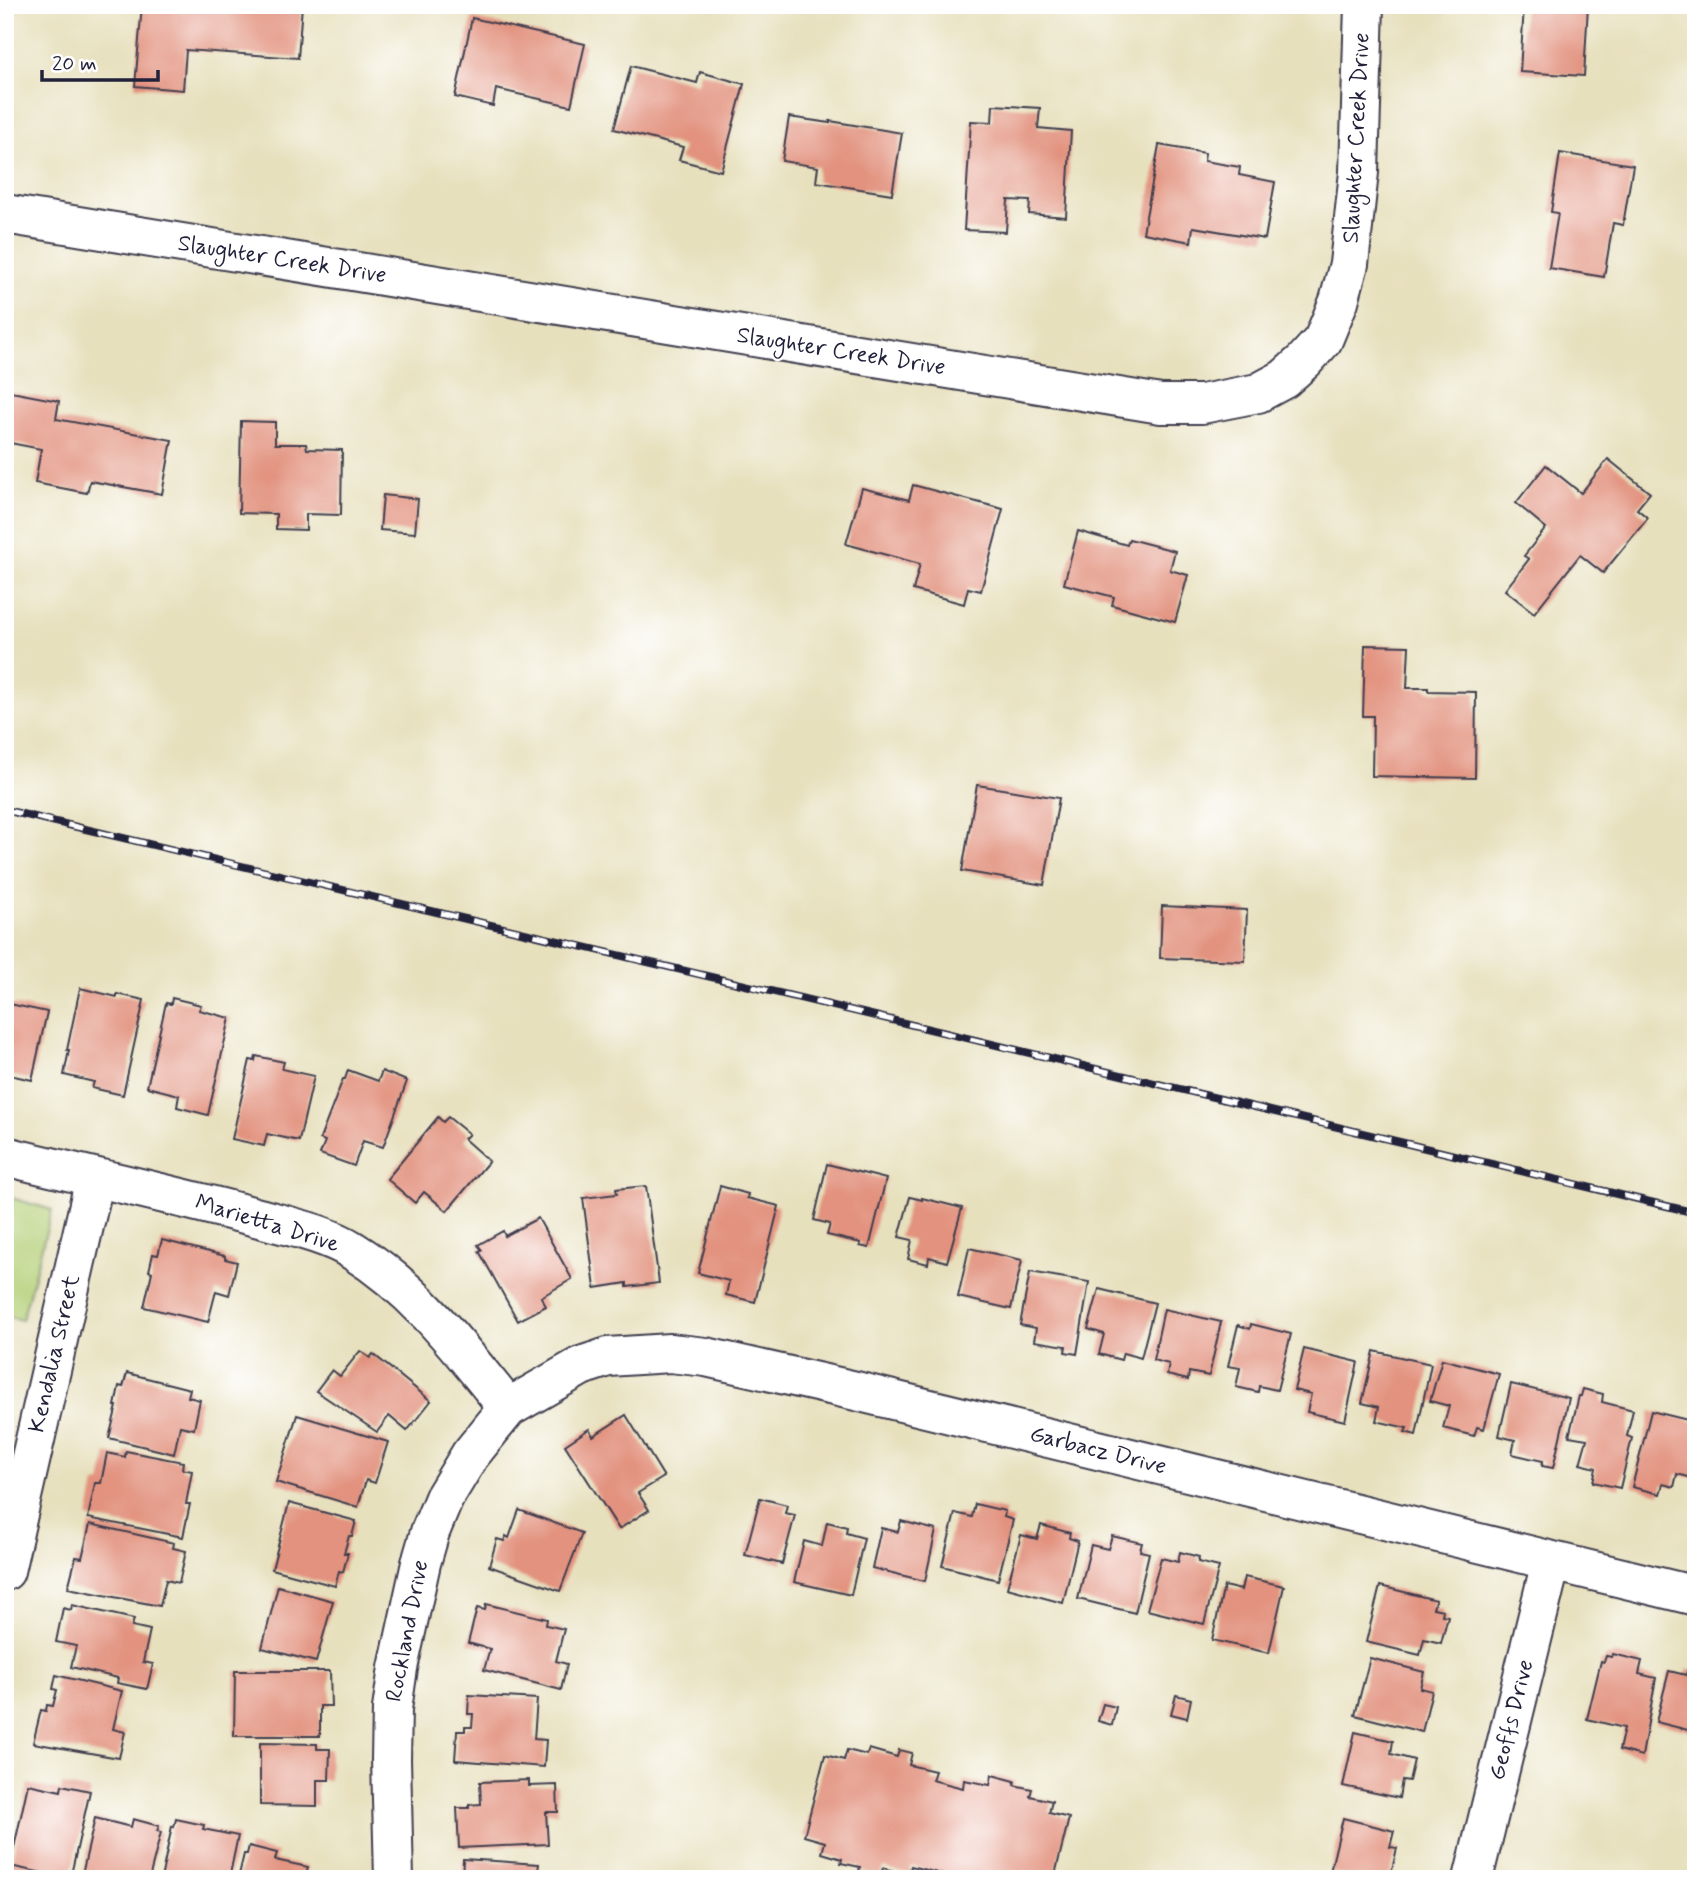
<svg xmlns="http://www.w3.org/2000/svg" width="1701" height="1884" font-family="Mynerve,sans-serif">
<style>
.green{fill:#b3cf76;stroke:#6a7858;stroke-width:2}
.building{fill:#e2927e}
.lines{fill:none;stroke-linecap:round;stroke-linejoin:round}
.minor-casing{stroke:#403e4e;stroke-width:42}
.minor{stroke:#fff;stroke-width:38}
.rail-casing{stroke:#22223b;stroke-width:8}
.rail{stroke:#fff;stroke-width:5;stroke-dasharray:16;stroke-linecap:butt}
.labels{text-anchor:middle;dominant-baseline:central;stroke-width:5;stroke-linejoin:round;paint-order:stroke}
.street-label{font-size:23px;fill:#22223b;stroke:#fff}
</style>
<rect width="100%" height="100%" fill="#fff"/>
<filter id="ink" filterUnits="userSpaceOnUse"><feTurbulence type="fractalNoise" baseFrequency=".0143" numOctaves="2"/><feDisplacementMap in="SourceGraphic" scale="14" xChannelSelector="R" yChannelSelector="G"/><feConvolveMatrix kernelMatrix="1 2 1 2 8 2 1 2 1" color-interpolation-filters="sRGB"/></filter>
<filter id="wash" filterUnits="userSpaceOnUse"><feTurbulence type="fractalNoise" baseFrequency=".00686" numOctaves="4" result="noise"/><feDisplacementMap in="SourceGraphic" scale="28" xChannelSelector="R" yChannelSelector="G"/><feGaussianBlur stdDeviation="1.57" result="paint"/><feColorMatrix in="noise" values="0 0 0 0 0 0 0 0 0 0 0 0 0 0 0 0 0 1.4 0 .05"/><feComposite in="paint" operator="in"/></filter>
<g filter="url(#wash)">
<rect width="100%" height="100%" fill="#e7e0bd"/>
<polygon class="green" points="5,1196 52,1210 22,1320 5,1316"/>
<g id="blocks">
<g class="building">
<polygon points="142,5 302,5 298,58 186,50 183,90 135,86"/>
<polygon points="1524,5 1588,5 1584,76 1520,72"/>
<polygon points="472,18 585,44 571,106 496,89 493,106 455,97"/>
<polygon points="631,66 697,83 700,72 744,84 721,171 679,160 683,147 614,129"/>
<polygon points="993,105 1040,108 1038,128 1071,131 1066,217 1029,214 1030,201 1008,200 1006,232 964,230 971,121 992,122"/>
<polygon points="789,117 830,123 830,121 902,133 892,194 816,182 818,167 782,161"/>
<polygon points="1159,145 1205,153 1204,161 1240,167 1239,175 1275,182 1265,239 1193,227 1191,242 1143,233"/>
<polygon points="1560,153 1633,165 1623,225 1613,223 1604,277 1549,268 1558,213 1551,212"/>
<polygon points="6,391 59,401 56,419 172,440 162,494 90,481 87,493 35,483 41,449 5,442"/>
<polygon points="241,421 275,422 275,444 306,444 307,449 342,450 341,515 306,514 306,530 276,529 276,514 239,513"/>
<polygon points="1608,459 1650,493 1637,509 1648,518 1603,573 1580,555 1534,613 1505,590 1529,559 1524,556 1546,528 1516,503 1546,465 1581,493"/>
<polygon points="913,485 1003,509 981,591 968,588 964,604 913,590 920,564 846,544 862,488 909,500"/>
<polygon points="383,495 418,499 415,533 380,530"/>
<polygon points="1078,531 1127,545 1129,539 1175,551 1170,570 1188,575 1175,622 1112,605 1114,597 1064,584"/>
<polygon points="1365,645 1409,646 1407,688 1428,688 1428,691 1476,692 1475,778 1372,776 1373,716 1363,716"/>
<polygon points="977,785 1059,798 1044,885 962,871"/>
<polygon points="1162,906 1247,910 1245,961 1160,958"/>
<polygon points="80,988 117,997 117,994 144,1000 123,1095 92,1088 94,1082 64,1075 69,1050 67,1050"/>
<polygon points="172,998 201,1005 199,1010 230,1018 208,1115 177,1107 179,1095 147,1087 166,1003 171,1004"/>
<polygon points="5,1003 47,1012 32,1080 5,1074"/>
<polygon points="256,1056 284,1062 282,1069 314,1076 299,1141 267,1134 264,1146 232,1139 250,1060 255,1061"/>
<polygon points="348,1070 378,1081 382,1071 407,1081 383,1147 363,1141 354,1166 320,1154 325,1141 320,1139 343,1079 345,1079"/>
<polygon points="438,1117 443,1122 448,1117 469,1134 464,1139 489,1161 447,1211 424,1192 415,1203 387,1179"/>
<polygon points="827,1164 886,1179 869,1248 860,1246 861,1243 827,1235 830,1224 814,1220"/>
<polygon points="646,1186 659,1283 627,1287 627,1283 595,1288 583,1198 617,1194 616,1189"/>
<polygon points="720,1186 748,1194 747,1198 779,1206 755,1302 726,1295 729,1281 698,1273"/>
<polygon points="910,1197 922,1200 922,1198 962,1208 947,1262 929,1257 928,1264 908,1259 912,1240 899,1237"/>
<polygon points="538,1218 572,1279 541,1297 546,1306 518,1321 479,1251 482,1250 478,1245 503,1231 505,1236"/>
<polygon points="162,1240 225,1256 225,1259 237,1262 229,1295 216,1291 208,1322 144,1307 152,1272 149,1271 153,1254 158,1255"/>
<polygon points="969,1248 1022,1260 1011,1309 958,1297"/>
<polygon points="1030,1272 1089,1282 1077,1354 1065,1352 1066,1346 1034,1341 1036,1328 1020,1325"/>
<polygon points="1099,1289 1155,1303 1141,1358 1123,1353 1121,1360 1099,1354 1104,1334 1088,1329"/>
<polygon points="1164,1309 1221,1322 1209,1376 1189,1372 1188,1380 1167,1375 1169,1364 1153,1360"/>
<polygon points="1251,1324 1291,1334 1277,1390 1259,1386 1258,1392 1236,1387 1240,1368 1228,1366 1238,1325 1250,1329"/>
<polygon points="1304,1349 1358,1362 1345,1421 1307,1412 1311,1394 1294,1390"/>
<polygon points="360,1351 370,1358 373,1354 431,1401 407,1431 389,1416 377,1432 316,1391 332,1370 340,1376"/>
<polygon points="1374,1351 1431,1364 1416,1435 1405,1432 1407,1428 1376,1421 1379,1407 1362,1403"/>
<polygon points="1442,1359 1499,1374 1484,1429 1477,1427 1474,1436 1443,1428 1449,1406 1430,1401"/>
<polygon points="127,1373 190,1389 188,1397 200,1400 194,1429 180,1426 174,1454 109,1438 117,1406 115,1406 119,1386 123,1387"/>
<polygon points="1511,1384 1569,1398 1553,1468 1542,1466 1543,1461 1512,1454 1515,1440 1499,1436"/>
<polygon points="1583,1389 1603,1394 1602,1402 1633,1410 1627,1436 1632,1438 1620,1488 1593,1482 1596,1468 1580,1464 1587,1439 1569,1436 1579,1396 1581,1396"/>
<polygon points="1651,1411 1696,1422 1696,1462 1692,1478 1677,1474 1674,1487 1663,1484 1660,1494 1632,1487"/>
<polygon points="297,1415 388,1442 375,1483 366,1480 358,1507 276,1482"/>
<polygon points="626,1415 664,1477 638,1493 649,1510 619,1529 565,1445 589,1429 593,1436"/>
<polygon points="126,1451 183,1462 182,1469 192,1471 186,1504 190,1504 183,1537 88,1518 95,1483 101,1483 107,1453 125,1457"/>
<polygon points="760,1498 787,1505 785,1513 795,1515 782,1564 745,1555"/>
<polygon points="289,1503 356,1521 352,1536 349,1536 344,1553 348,1553 343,1572 339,1571 335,1586 272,1569"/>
<polygon points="975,1504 1005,1511 1004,1517 1013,1520 998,1580 942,1566 955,1513 972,1517"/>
<polygon points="519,1510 582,1533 560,1591 489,1566 497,1539 504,1541 506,1536 509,1538"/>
<polygon points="901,1521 936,1530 925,1581 872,1568 881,1528 898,1532"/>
<polygon points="827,1522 847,1527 846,1533 864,1538 851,1595 794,1582 804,1541 822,1546"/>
<polygon points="90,1524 174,1543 173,1548 186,1551 179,1583 166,1580 160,1606 68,1588 76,1557 82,1558"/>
<polygon points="1041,1525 1070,1533 1069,1538 1078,1541 1063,1603 1007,1588 1021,1535 1037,1539"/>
<polygon points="1112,1536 1142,1543 1140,1551 1149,1553 1135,1613 1078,1599 1091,1545 1108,1549"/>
<polygon points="1180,1552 1199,1557 1198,1562 1219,1567 1204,1624 1147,1610 1161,1558 1178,1562"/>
<polygon points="1244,1577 1284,1586 1269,1653 1212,1640 1224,1586 1241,1590"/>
<polygon points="278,1586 333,1601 316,1662 262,1648"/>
<polygon points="1380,1586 1436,1600 1433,1608 1443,1610 1442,1615 1448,1616 1441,1643 1424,1639 1420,1655 1366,1642"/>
<polygon points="486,1604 547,1619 546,1625 564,1629 556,1661 567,1664 561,1690 484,1670 490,1649 468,1643 477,1608 485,1610"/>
<polygon points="72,1605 134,1619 132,1626 150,1630 143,1662 153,1664 147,1689 117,1683 118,1678 71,1667 76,1646 56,1642 63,1608 71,1610"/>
<polygon points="1613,1654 1642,1661 1639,1674 1656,1678 1642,1756 1619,1750 1624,1728 1587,1719 1601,1661 1604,1662 1606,1656 1612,1657"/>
<polygon points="1370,1658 1424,1672 1420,1688 1432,1691 1422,1732 1355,1715"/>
<polygon points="1688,1669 1696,1671 1696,1732 1656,1722 1669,1671 1686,1675"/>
<polygon points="235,1671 330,1671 331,1706 320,1706 320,1736 234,1736"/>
<polygon points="56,1675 122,1691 113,1729 125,1732 119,1758 33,1743 41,1710 46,1711 47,1705 53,1706 57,1690 53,1689"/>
<polygon points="469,1695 537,1699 534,1739 546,1740 544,1767 455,1760 457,1731 465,1731 465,1727 472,1727 473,1714 468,1714"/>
<polygon points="1176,1695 1191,1699 1187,1718 1171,1714"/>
<polygon points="1103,1704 1116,1707 1112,1725 1098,1721"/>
<polygon points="1355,1732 1393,1741 1391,1754 1414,1760 1409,1781 1402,1780 1399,1798 1343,1786"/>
<polygon points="260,1743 317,1744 317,1749 330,1749 329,1780 317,1780 317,1806 260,1805"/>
<polygon points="869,1749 897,1757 899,1750 912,1753 909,1765 935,1771 932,1780 963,1788 964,1780 990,1785 992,1775 1015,1781 1014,1785 1032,1789 1030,1796 1052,1801 1049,1813 1069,1818 1054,1879 940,1879 941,1874 911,1866 909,1875 883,1868 880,1876 859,1871 860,1867 841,1863 842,1859 822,1853 825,1842 804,1836 825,1755 844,1760 847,1750 867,1755"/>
<polygon points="529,1780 529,1786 557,1785 558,1812 546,1812 548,1844 459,1848 457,1808 469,1808 469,1805 481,1804 480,1782"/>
<polygon points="28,1784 61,1791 62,1785 90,1791 70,1879 10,1866"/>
<polygon points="95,1818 131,1827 133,1819 159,1826 157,1831 161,1832 149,1879 81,1879"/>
<polygon points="1343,1818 1394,1831 1390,1847 1397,1848 1390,1878 1383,1876 1383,1879 1361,1879 1330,1872"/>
<polygon points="176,1819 204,1825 203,1829 238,1836 229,1879 161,1879 172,1826 174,1827"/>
<polygon points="249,1846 277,1853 275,1860 308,1867 305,1879 238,1879 244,1854 247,1854"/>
<polygon points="463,1859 539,1864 538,1870 549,1871 549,1879 462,1879"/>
</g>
</g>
</g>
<g filter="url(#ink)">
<use href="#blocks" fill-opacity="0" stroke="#403e4e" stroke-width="2"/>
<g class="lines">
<defs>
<g id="minor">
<polyline points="5,214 1161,404 1202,404 1258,393 1284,379 1304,361 1323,340 1339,301 1349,264 1359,172 1364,5"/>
<path d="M5,1156C87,1176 170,1194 252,1216C283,1225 325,1233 352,1250C417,1290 461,1350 508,1408"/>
<polyline points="5,1571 95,1178"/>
<polyline points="394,1879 391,1759 392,1709 398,1668 421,1563 430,1532 444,1498 470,1455 508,1408 581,1366 608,1357 670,1353 706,1357 856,1391 1696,1596"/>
<polyline points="1473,1879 1551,1562"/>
</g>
</defs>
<use href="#minor" class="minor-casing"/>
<use href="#minor" class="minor"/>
<defs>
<polyline id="rail" points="5,810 800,998 1696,1213"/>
</defs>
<use href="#rail" class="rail-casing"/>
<use href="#rail" class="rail"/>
</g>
</g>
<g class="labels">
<g class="street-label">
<text transform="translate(1357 138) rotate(-87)">Slaughter Creek Drive</text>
<text transform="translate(282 260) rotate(9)">Slaughter Creek Drive</text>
<text transform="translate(841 352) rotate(9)">Slaughter Creek Drive</text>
<text transform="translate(267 1224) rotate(17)">Marietta Drive</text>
<text transform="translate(55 1354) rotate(-77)">Kendalia Street</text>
<text transform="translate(1098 1451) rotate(14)">Garbacz Drive</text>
<text transform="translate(408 1631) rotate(-79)">Rockland Drive</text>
<text transform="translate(1512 1720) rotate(-76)">Geoffs Drive</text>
</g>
</g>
<rect width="1701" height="1884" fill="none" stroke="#fff" stroke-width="28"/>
<path d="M42 70v10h116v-10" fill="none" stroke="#22223b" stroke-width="3.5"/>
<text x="52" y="70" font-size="21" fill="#22223b" stroke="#ffffff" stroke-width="5" paint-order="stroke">20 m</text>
</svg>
